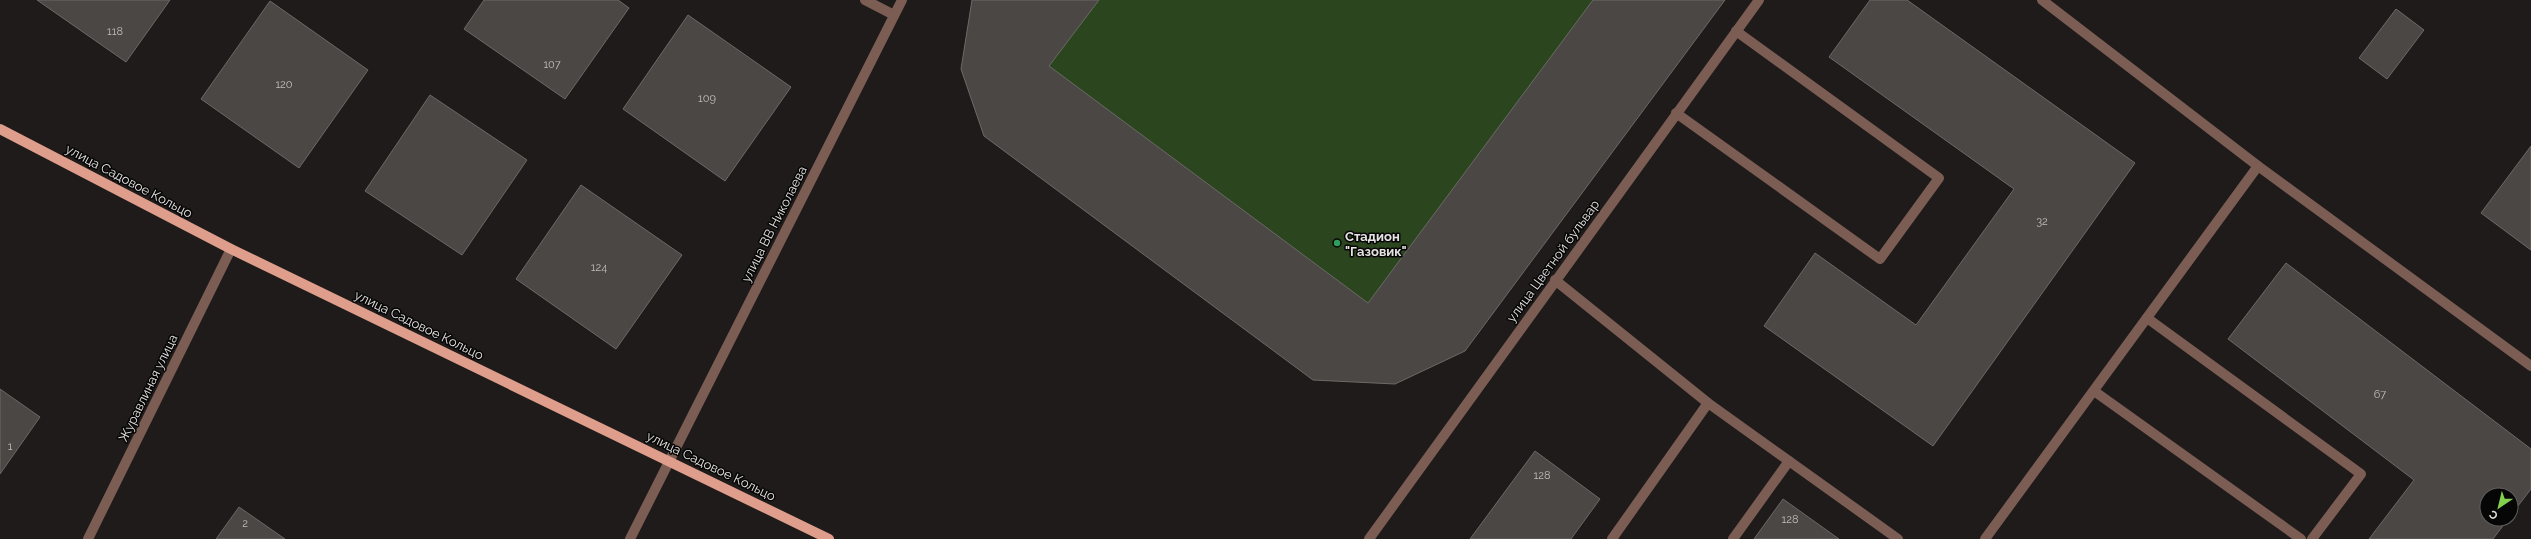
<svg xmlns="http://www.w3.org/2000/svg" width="2531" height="539" font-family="Raleway,sans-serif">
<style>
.green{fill:#2b451e}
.building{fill:#4a4745;stroke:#6c6967}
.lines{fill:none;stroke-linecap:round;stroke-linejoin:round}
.minor{stroke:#7c5d54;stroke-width:10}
.major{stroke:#df9e8c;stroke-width:10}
.leisure-dot{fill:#2e9e5b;stroke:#070606;stroke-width:1.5}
.labels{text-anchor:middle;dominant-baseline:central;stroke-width:3;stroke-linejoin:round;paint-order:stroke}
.number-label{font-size:11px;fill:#bfbdbc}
.street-label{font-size:13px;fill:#e6e4e3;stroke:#070606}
.poi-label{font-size:13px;font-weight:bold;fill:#e6e4e3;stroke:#070606;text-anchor:start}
</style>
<rect width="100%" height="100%" fill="#1e1b1a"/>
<polygon class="green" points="972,0 1725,0 1313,380 984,136 961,69"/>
<g class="building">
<polygon points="37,0 170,0 126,62"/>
<polygon points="484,0 618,0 629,8 565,99 464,29"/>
<polygon points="972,0 1099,0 1049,66 1368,303 1593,0 1725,0 1465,351 1395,384 1313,380 984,136 961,69"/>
<polygon points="1870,0 1907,0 2135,163 1933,446 1764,326 1815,253 1916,325 2014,189 1829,57"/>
<polygon points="270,1 368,70 299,168 201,99"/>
<polygon points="2396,9 2424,30 2387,79 2359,58"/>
<polygon points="688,15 791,87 725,181 623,109"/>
<polygon points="430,95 527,160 462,255 365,191"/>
<polygon points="2531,146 2531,250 2481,213"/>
<polygon points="581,185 682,255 616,349 516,279"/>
<polygon points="2286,263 2531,449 2531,489 2511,515 2511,495 2487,495 2487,519 2508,519 2493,539 2369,539 2414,480 2228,339"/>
<polygon points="0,389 40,417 0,474"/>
<polygon points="1535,451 1600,499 1571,539 1470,539"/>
<polygon points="1783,499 1839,539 1754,539"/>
<polygon points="239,507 285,539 216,539"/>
</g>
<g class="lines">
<g class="minor">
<polyline points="865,0 894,15"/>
<polyline points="2042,0 2258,166 2531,366"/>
<polyline points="1676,113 1880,259 1939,178 1736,31"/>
<polyline points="1555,280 1708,403 1898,539"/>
<polyline points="2147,318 2361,474 2312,539"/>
<polyline points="2094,391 2301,539"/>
<polyline points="88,539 231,249"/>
<polyline points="630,539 902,0"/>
<polyline points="1369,539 1759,0"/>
<polyline points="1612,539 1708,403"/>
<polyline points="1733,539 1789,461"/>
<polyline points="1985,539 2258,166"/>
</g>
<polyline class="major" points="0,129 231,249 829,539"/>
</g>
<circle class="leisure-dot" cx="1337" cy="243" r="4"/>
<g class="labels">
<g class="number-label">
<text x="115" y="31">118</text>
<text x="552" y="64">107</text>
<text x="284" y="84">120</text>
<text x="707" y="98">109</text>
<text x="2042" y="221">32</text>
<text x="599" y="267">124</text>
<text x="2380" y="394">67</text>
<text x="10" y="446">1</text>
<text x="1542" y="475">128</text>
<text x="1790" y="519">128</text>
<text x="245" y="523">2</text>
</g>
<g class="street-label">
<text transform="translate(129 181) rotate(28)">улица Садовое Кольцо</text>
<text transform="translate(774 224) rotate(-63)">улица ВВ Николаева</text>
<text transform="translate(1553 261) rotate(-54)">улица Цветной бульвар</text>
<text transform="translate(419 325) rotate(26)">улица Садовое Кольцо</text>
<text transform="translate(148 388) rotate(-64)">Журавлиная улица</text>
<text transform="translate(711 466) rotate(26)">улица Садовое Кольцо</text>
</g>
<g class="poi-label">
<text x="1345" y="236">Стадион<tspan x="1345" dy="15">"Газовик"</tspan></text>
</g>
</g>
<g transform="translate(2499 507) rotate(215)"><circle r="19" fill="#070606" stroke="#605f5e"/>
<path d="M0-3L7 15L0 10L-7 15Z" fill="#83d04e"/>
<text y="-6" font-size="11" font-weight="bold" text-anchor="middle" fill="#e6e4e3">С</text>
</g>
</svg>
